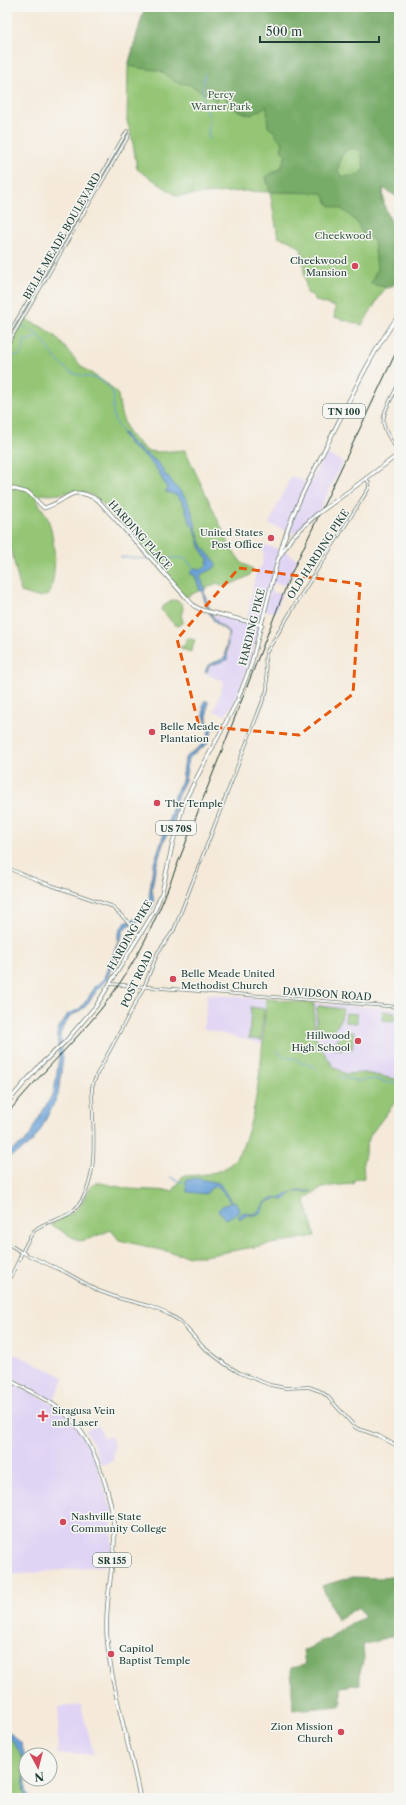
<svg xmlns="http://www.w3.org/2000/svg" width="406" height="1805" font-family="'Libre Caslon Text',serif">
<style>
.built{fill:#e0d4f4}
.green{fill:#94c676;stroke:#5a8255}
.forest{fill:#77ab67;stroke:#4b744e;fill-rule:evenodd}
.water{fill:#6ba1d8;stroke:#456f86}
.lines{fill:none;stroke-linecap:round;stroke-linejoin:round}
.stream{stroke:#6ba1d8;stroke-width:1}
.minor-casing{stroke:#6a7a6e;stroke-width:3.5}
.major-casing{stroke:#6a7a6e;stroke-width:4.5}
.minor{stroke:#fff;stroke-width:2}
.major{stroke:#fff;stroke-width:3}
.rail{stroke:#1f3d34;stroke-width:1}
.major-bridge-casing{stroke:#6a7a6e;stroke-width:4.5;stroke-linecap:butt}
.major-bridge{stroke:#fff;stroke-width:3}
.marked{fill:none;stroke:#e8590c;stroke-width:3;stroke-dasharray:8 5;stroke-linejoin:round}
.poi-dot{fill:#d1495b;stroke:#f6f6f2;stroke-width:1.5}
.labels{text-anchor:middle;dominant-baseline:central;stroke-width:3;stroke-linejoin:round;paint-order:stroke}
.shield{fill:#f6f6f2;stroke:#60746d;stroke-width:1}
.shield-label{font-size:9px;font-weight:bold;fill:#1f3d34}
.park-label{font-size:10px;fill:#3c5f44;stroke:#f6f6f2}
.street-label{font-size:10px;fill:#1f3d34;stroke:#f6f6f2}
.poi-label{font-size:10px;fill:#1f3d34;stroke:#f6f6f2;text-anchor:start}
</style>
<rect width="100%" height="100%" fill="#f6f6f2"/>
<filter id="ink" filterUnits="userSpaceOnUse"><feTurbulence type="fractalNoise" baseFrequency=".025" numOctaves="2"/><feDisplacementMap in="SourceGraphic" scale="8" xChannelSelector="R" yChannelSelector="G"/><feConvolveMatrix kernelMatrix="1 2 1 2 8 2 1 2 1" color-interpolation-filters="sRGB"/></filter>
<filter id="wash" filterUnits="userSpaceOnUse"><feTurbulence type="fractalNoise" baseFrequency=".012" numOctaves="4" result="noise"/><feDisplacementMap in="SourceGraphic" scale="16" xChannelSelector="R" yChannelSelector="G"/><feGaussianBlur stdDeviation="0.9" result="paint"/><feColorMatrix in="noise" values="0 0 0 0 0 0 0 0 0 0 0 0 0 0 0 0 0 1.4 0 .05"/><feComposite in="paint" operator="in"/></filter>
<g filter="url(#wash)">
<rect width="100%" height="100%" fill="#f5eada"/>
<g class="built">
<polygon points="325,453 343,462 319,511 293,534 269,524 291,476 310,484"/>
<polygon points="261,544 285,551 297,559 286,585 273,583 271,592 282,594 276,611 274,612 262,610 260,619 258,621 247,619 256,571 262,566 264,551 260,549"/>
<polygon points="214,615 256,625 259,627 259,632 245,676 236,699 226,715 214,711 224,681 207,675 210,665 227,660 229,653 228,640 230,635 226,628 217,622"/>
<polygon points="207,994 266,999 262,1044 204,1029"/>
<polygon points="314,1003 399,1009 399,1080 365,1073 345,1074 333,1066 321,1048 314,1033"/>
<polygon points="7,1355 18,1355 64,1377 53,1401 7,1376"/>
<polygon points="7,1380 53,1404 72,1420 89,1443 112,1510 112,1565 12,1575 10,1573 9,1562 7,1562"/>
<polygon points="99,1425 103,1438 111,1436 114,1445 113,1461 101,1465 93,1443 85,1430"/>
<polygon points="81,1705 94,1754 57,1754 59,1707"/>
</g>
<g class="green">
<polygon points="145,7 399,7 383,188 390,280 362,325 334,317 336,307 316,301 312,295 307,293 301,248 288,240 278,237 270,192 245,191 177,196 137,169 132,138 127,121 128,66"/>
<path d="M24,319L42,327L55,336L82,367L110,386L118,395L121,414L129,434L147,451L159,452L185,450L232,550L242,563L253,569L249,576L225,587L217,583L183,598L169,578L101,502C78,481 64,499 41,494L37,501C41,507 47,515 49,522C56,546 57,572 49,595L37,597L21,592L7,532V348Z"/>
<path d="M173,600C183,601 185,607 181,615L183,622L178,626C169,623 168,614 161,610L162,607Z"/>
<polygon points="187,638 195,640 191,652 181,649 181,646 184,647"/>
<path d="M266,999L314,1003V1033L321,1048L333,1066L345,1074L365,1073L399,1080V1097L371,1134L367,1144L363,1163L364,1178L354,1180L353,1184C333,1186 318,1185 305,1201L315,1236L204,1256H187L119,1240L111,1230L89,1239L79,1241L51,1225C60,1216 72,1217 82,1203C87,1196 88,1186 96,1182L129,1189L173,1191L183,1176C197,1175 214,1175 227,1167C259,1145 263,1036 266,999Z"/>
<path d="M319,1006L343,1009C341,1025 334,1035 316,1032L317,1008Z"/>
<polygon points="251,1007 264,1009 261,1040 249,1038"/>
<polygon points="383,1011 395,1013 394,1021 382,1020"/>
<polygon points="346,1013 357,1014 357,1023 345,1022"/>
<path d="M354,1032L352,1049H334C336,1038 343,1031 354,1032Z"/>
<path d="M7,1734C16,1744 25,1757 25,1770C25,1780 21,1789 26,1798H7Z"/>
</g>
<g class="forest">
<path d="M145,7H399V198L383,188L382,201L399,239V281L389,288L371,284L377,268L374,241L362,234L357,222L343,210L329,205L322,193L270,192L266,177L281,168L286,155L281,150L283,143L276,136L275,132L268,127L267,106L251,115L237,110L220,94L216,101L191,85L175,82L161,71L128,66ZM351,148L361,150L364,170L358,175L343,177L338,171C340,160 339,153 351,148Z"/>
<path d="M399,1576V1634L363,1645L364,1658L360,1672V1684L341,1687V1706L293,1710L291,1668L305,1665L303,1650C312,1649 319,1639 328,1640L345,1627L365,1617L359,1607L337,1620L322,1586L352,1577L382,1578Z"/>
</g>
<g class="water">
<path d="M124,433C127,437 130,442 134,445C144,454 162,461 165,475L169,477C173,486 183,492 188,502C195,517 196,535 204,549C208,555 216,559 216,566C212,572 203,571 200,576L205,589L204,592C207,601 210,613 216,621C220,627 227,628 230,634L228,640L227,660L209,666L207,672H205L208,665L225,658L228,634C226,628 218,627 214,621C208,612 205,602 202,591H200L195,576L190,573L194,568L203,569L207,565L208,559C199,552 199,538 194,528C192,525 190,523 189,520C184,506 183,494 165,492L168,490L158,471L145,456L132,447L122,434Z"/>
<path d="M204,701H208L207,720L212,730L210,739L207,744L189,758L185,780L177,797L173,822L165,838L166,839L164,841L155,870L152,889L154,902L152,909L142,920L132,923L124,929L107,979L101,985L85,1007L70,1017L63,1027L60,1035L63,1058L58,1095L40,1131L32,1142L19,1152L7,1158V1153L24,1143L30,1136L34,1126L54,1092L59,1058L57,1036L58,1029L68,1014L77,1011L83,1005L96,986L104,978L118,942V935L121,928L125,923L144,915L151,904L149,897L153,866L171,813L174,796L182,781L185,758L207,741L209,731C206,721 201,713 204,701Z"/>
<path d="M196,1178L219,1183L232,1202L235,1201L240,1212L226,1219L224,1218L218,1210C222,1206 225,1204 231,1203L218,1186L211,1188L206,1194L187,1192L186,1180Z"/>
<path d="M295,1191H312L308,1192H293L284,1200L277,1199L269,1201C259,1207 266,1217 247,1215L241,1219L239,1218L238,1216L244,1212C247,1213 251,1214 254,1214C262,1211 265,1194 281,1198L287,1194Z"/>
<path d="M7,1730L21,1743L26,1759V1791L30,1798H26C21,1788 25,1781 25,1770C25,1756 15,1745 7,1734Z"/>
</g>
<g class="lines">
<g class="stream">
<path d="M205,73C202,91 200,100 210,117L208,127L209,140"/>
<path d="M20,325C27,328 35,332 41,338C50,349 56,362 68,370C81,380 98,372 111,390C116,397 112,404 113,411C113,419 118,427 123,433"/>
<polyline points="7,357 20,355 23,351 24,341 39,337"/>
<polyline points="121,557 149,559"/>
<polyline points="152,558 183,558 187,560 194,569"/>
<polyline points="73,1012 79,1009"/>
<polyline points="276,1051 285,1057 297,1059 301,1063 308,1064 318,1069"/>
<polyline points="339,1076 357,1081 376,1079 384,1082 399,1083"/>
<polyline points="170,1177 186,1184"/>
</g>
</g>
</g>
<g filter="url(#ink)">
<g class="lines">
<defs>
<g id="minor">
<polyline points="7,337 127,131"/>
<polyline points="7,345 129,135"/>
<path d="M399,383C383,417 374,419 399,452"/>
<polyline points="7,868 42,882 111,906 124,918 140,936"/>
<polyline points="111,984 399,1007"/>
<polyline points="7,1243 21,1252 65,1272 99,1291 118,1298 149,1306 168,1314 180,1321 203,1347 225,1364 240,1373 270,1385 286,1388 309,1387 320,1391 327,1396 356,1428 379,1436 399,1447"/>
<path d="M7,1282C18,1267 22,1247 34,1231C44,1220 63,1221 74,1210C102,1183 92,1124 92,1087L97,1074L144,987L158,952L174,930L267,690C269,677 263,665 266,653L301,595L369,488V483L366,478"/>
</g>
<g id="major">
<path d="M7,487L29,493L44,508C70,501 68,483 98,500L194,606L202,610L262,625"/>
<polyline points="345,494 399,454"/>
<path d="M280,553C291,512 313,473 332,435C352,395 372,352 399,315"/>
<polyline points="7,1103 40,1065 65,1042 96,1006 154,912 162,892 173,842 184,802 237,701 251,665 278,559 292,537 316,515"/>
<path d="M7,1379C25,1389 46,1398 62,1411C96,1437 117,1506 114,1548C111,1578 105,1608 107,1638C112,1693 130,1745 140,1798"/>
<polyline points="397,1798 399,1795"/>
</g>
</defs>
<use href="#minor" class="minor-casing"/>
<use href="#major" class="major-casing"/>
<use href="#minor" class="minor"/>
<use href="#major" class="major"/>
<path class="rail" d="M7,1114C36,1078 71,1046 101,1009C127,976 147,940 163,901L291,574L399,346"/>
<defs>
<polyline id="major-bridge" points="316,515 345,494"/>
</defs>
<use href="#major-bridge" class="major-bridge-casing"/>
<use href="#major-bridge" class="major-bridge"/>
</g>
</g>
<path class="marked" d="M239,568L360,584L353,694L299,735L199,726L177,639Z"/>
<g class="poi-dot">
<circle cx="355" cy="266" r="4"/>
<circle cx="271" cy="538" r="4"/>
<circle cx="152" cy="732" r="4"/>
<circle cx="157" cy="803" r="4"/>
<circle cx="173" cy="979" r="4"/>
<circle cx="358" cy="1041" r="4"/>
<path d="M41 1410h4v4h4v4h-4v4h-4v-4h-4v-4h4z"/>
<circle cx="63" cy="1522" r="4"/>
<circle cx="111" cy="1654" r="4"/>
<circle cx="341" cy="1732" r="4"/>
</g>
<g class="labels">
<g class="shield">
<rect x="323" y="404" width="42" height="14" rx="3"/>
<rect x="156" y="821" width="40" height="14" rx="3"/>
<rect x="93" y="1553" width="38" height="14" rx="3"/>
</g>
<g class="shield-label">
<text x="344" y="411">TN 100</text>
<text x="176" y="828">US 70S</text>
<text x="112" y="1560">SR 155</text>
</g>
<g class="park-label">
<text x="221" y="94">Percy<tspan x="221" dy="12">Warner Park</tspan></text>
<text x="343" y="235">Cheekwood</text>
</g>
<g class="street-label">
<text transform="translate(62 236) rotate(-60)">BELLE MEADE BOULEVARD</text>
<text transform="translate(140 535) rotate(48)">HARDING PLACE</text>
<text transform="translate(318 554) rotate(-57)">OLD HARDING PIKE</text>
<text transform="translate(252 627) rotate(-76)">HARDING PIKE</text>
<text transform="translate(130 935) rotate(-60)">HARDING PIKE</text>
<text transform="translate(137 979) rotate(-65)">POST ROAD</text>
<text transform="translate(327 994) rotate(4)">DAVIDSON ROAD</text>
</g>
<g class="poi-label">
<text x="347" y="260" text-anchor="end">Cheekwood<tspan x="347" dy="12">Mansion</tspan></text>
<text x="263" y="532" text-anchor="end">United States<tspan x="263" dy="12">Post Office</tspan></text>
<text x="160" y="726">Belle Meade<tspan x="160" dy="12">Plantation</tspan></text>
<text x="165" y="803">The Temple</text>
<text x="181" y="973">Belle Meade United<tspan x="181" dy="12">Methodist Church</tspan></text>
<text x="350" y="1035" text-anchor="end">Hillwood<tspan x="350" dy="12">High School</tspan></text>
<text x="52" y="1410">Siragusa Vein<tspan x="52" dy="12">and Laser</tspan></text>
<text x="71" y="1516">Nashville State<tspan x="71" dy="12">Community College</tspan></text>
<text x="119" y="1648">Capitol<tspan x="119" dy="12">Baptist Temple</tspan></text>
<text x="333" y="1726" text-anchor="end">Zion Mission<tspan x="333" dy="12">Church</tspan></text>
</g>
</g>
<rect width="406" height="1805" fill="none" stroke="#f6f6f2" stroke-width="24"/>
<g transform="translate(38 1767) rotate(173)"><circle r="19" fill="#f6f6f2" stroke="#a0aca6"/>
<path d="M0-3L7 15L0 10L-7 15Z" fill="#d1495b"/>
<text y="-6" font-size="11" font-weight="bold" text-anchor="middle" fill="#1f3d34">N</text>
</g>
<path d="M260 36v6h119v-6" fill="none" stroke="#1f3d34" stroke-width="2"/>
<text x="266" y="36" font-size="12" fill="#1f3d34" stroke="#f6f6f2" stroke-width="3" paint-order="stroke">500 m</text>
</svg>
